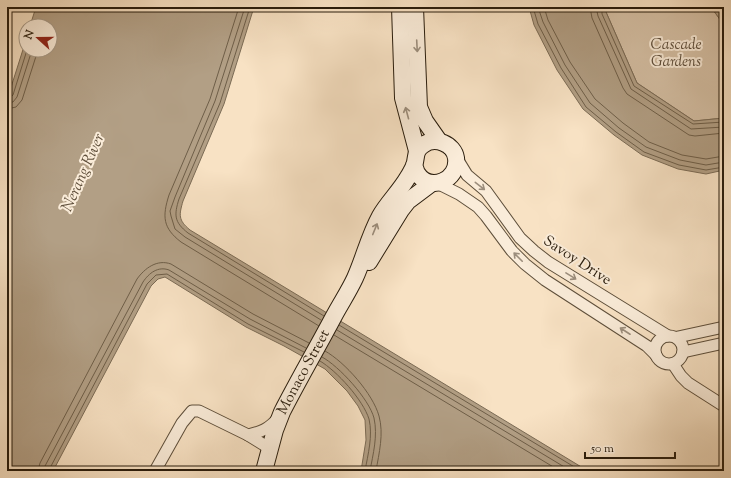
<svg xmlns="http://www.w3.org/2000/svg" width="731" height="478" font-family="'Sorts Mill Goudy',serif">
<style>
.green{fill:#d5c0a5;stroke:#7f6e58}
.water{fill:#b29f85;stroke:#7b6b55}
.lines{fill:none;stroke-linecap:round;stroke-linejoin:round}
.shore{stroke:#6e5e48;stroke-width:1}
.street-casing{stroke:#5d4e3a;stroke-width:13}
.secondary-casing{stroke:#291c0c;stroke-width:18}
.street{stroke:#faecd9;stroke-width:11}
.secondary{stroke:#faecd9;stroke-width:16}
.oneway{stroke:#9c8e7d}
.labels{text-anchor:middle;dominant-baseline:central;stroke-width:4;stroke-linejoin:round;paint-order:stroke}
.park-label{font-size:15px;font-style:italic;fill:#5d4d3a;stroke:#faecd9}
.street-label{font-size:15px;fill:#291c0c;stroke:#faecd9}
.water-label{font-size:16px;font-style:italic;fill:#60503c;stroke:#faecd9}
</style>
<rect width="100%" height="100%" fill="#f8e2c4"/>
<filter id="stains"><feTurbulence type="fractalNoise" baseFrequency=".005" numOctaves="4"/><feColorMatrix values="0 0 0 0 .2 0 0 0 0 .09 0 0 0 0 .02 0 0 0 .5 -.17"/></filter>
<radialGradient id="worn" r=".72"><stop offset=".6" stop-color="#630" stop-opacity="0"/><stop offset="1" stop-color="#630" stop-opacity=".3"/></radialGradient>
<polygon class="green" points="605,7 711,7 724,25 724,118 694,121 637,83 606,12"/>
<g class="water">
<path d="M36,7H254L224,104L183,201C179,215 178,220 190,230L588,471H361L366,440L365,420L358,406L347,391L325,369L284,346L246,327L165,277L158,279L151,286L53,471H7V100L26,40V50H50V26H30Z"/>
<polygon points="529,7 605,7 606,12 637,83 694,121 724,118 724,170 706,174 678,169 642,155 614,135 583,109 557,70 534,25"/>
<polygon points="711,7 724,7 724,25"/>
</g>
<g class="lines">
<g class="shore">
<path d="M239,7L210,99L169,195C162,217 163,228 181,242L319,326"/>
<polyline points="245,7 215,101 175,197 170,211 171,216 175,229 185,237 321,320"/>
<path d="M250,7L220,103L179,199C174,215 174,222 188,233L324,316"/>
<polyline points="533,7 538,24 561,68 586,107 616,132 644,152 679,165 706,170 724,167"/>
<polyline points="538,7 543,22 565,65 590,103 619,128 646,147 680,160 706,165 724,162"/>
<polyline points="544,7 548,20 570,62 595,99 623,123 649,142 682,155 706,159 724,156"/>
<polyline points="590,7 592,18 623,88 627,94 689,135 695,136 724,133"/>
<polyline points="596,7 598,16 631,89 691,129 724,127"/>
<polyline points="602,7 602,14 634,86 693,124 724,122"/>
<polyline points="7,98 11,97 13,95 27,50"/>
<polyline points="7,103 13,102 17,97 32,50"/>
<polyline points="7,109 16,107 22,100 38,50"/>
<polyline points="339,325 581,471"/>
<polyline points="337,330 571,471"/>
<polyline points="334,335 560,471"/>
<path d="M325,351C345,362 373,394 379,416C384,434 379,453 376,471"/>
<path d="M322,357C339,366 369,399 374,418C378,436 373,454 370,471"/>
<path d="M320,361C337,371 363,400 369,419C373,436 368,454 365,471"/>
<path d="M38,471L40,463L137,279C145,268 157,259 171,264L253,314L309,343"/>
<path d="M44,471L45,466L143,282C149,273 158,266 169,270L250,319L306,348"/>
<polyline points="50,471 50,468 147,284 156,275 167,274 248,324 304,352"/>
</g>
<defs>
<g id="street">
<polyline points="456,157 467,175 486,191 520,238 534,251 548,262 668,336"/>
<polyline points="437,183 459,194 478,207 486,216 512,251 525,264 545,280 647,346 656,355"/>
<circle cx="669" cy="350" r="14"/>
<polyline points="678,337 724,327"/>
<polyline points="683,352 724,343"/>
<polyline points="673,364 681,376 688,383 724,406"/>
<path d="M248,435C261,432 269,429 278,418"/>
<polyline points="155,471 182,423 192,411 199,411 248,435 269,448"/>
</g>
<g id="secondary">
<polyline points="400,7 403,98 417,151"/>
<polyline points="415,7 419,107 425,121 439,141"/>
<polyline points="369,262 401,210 408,201 432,183"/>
<path id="s1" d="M264,471L275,430L282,412C299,379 317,348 334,316C341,303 349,291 355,278C364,258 369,236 380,216C388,202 400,191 408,177C410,174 412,170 414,166C417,158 414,151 423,145C435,136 454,144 456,158C459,180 430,193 417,173C416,171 415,167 414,165"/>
</g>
</defs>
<use href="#street" class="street-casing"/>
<use href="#secondary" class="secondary-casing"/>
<use href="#street" class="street"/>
<use href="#secondary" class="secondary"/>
</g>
<defs><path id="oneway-shaft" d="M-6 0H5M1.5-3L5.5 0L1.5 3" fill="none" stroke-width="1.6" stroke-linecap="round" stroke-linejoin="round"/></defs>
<g class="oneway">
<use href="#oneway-shaft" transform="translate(417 46) rotate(87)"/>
<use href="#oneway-shaft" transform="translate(407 113) rotate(-105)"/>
<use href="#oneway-shaft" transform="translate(480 186) rotate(38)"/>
<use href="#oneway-shaft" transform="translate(375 229) rotate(-68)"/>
<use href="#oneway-shaft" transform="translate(518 257) rotate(-135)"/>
<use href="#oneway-shaft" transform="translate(571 276) rotate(32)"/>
<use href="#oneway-shaft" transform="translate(625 331) rotate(-147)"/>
</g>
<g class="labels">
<g class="park-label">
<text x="676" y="45">Cascade<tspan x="676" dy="17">Gardens</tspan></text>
</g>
<g class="street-label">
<text transform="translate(577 261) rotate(33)">Savoy Drive</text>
<text stroke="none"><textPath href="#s1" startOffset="107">Monaco Street</textPath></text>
</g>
<g class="water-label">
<text transform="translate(84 173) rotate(-66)">Nerang River</text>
</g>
</g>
<rect width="731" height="478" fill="none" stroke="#f8e2c4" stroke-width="24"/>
<rect x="8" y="8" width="715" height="462" fill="none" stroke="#291c0c" stroke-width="2"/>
<rect x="12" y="12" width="707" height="454" fill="none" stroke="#291c0c"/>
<g transform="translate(38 38) rotate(291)"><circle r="19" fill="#faecd9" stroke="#a69987"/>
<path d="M0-3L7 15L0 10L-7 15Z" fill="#8f2418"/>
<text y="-6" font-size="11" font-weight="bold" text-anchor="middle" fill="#291c0c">N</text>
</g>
<path d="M585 452v6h90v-6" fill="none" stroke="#291c0c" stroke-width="2"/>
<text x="591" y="452" font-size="12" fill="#291c0c" stroke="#faecd9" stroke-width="3" paint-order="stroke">50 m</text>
<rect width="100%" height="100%" filter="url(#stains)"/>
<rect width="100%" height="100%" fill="url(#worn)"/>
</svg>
